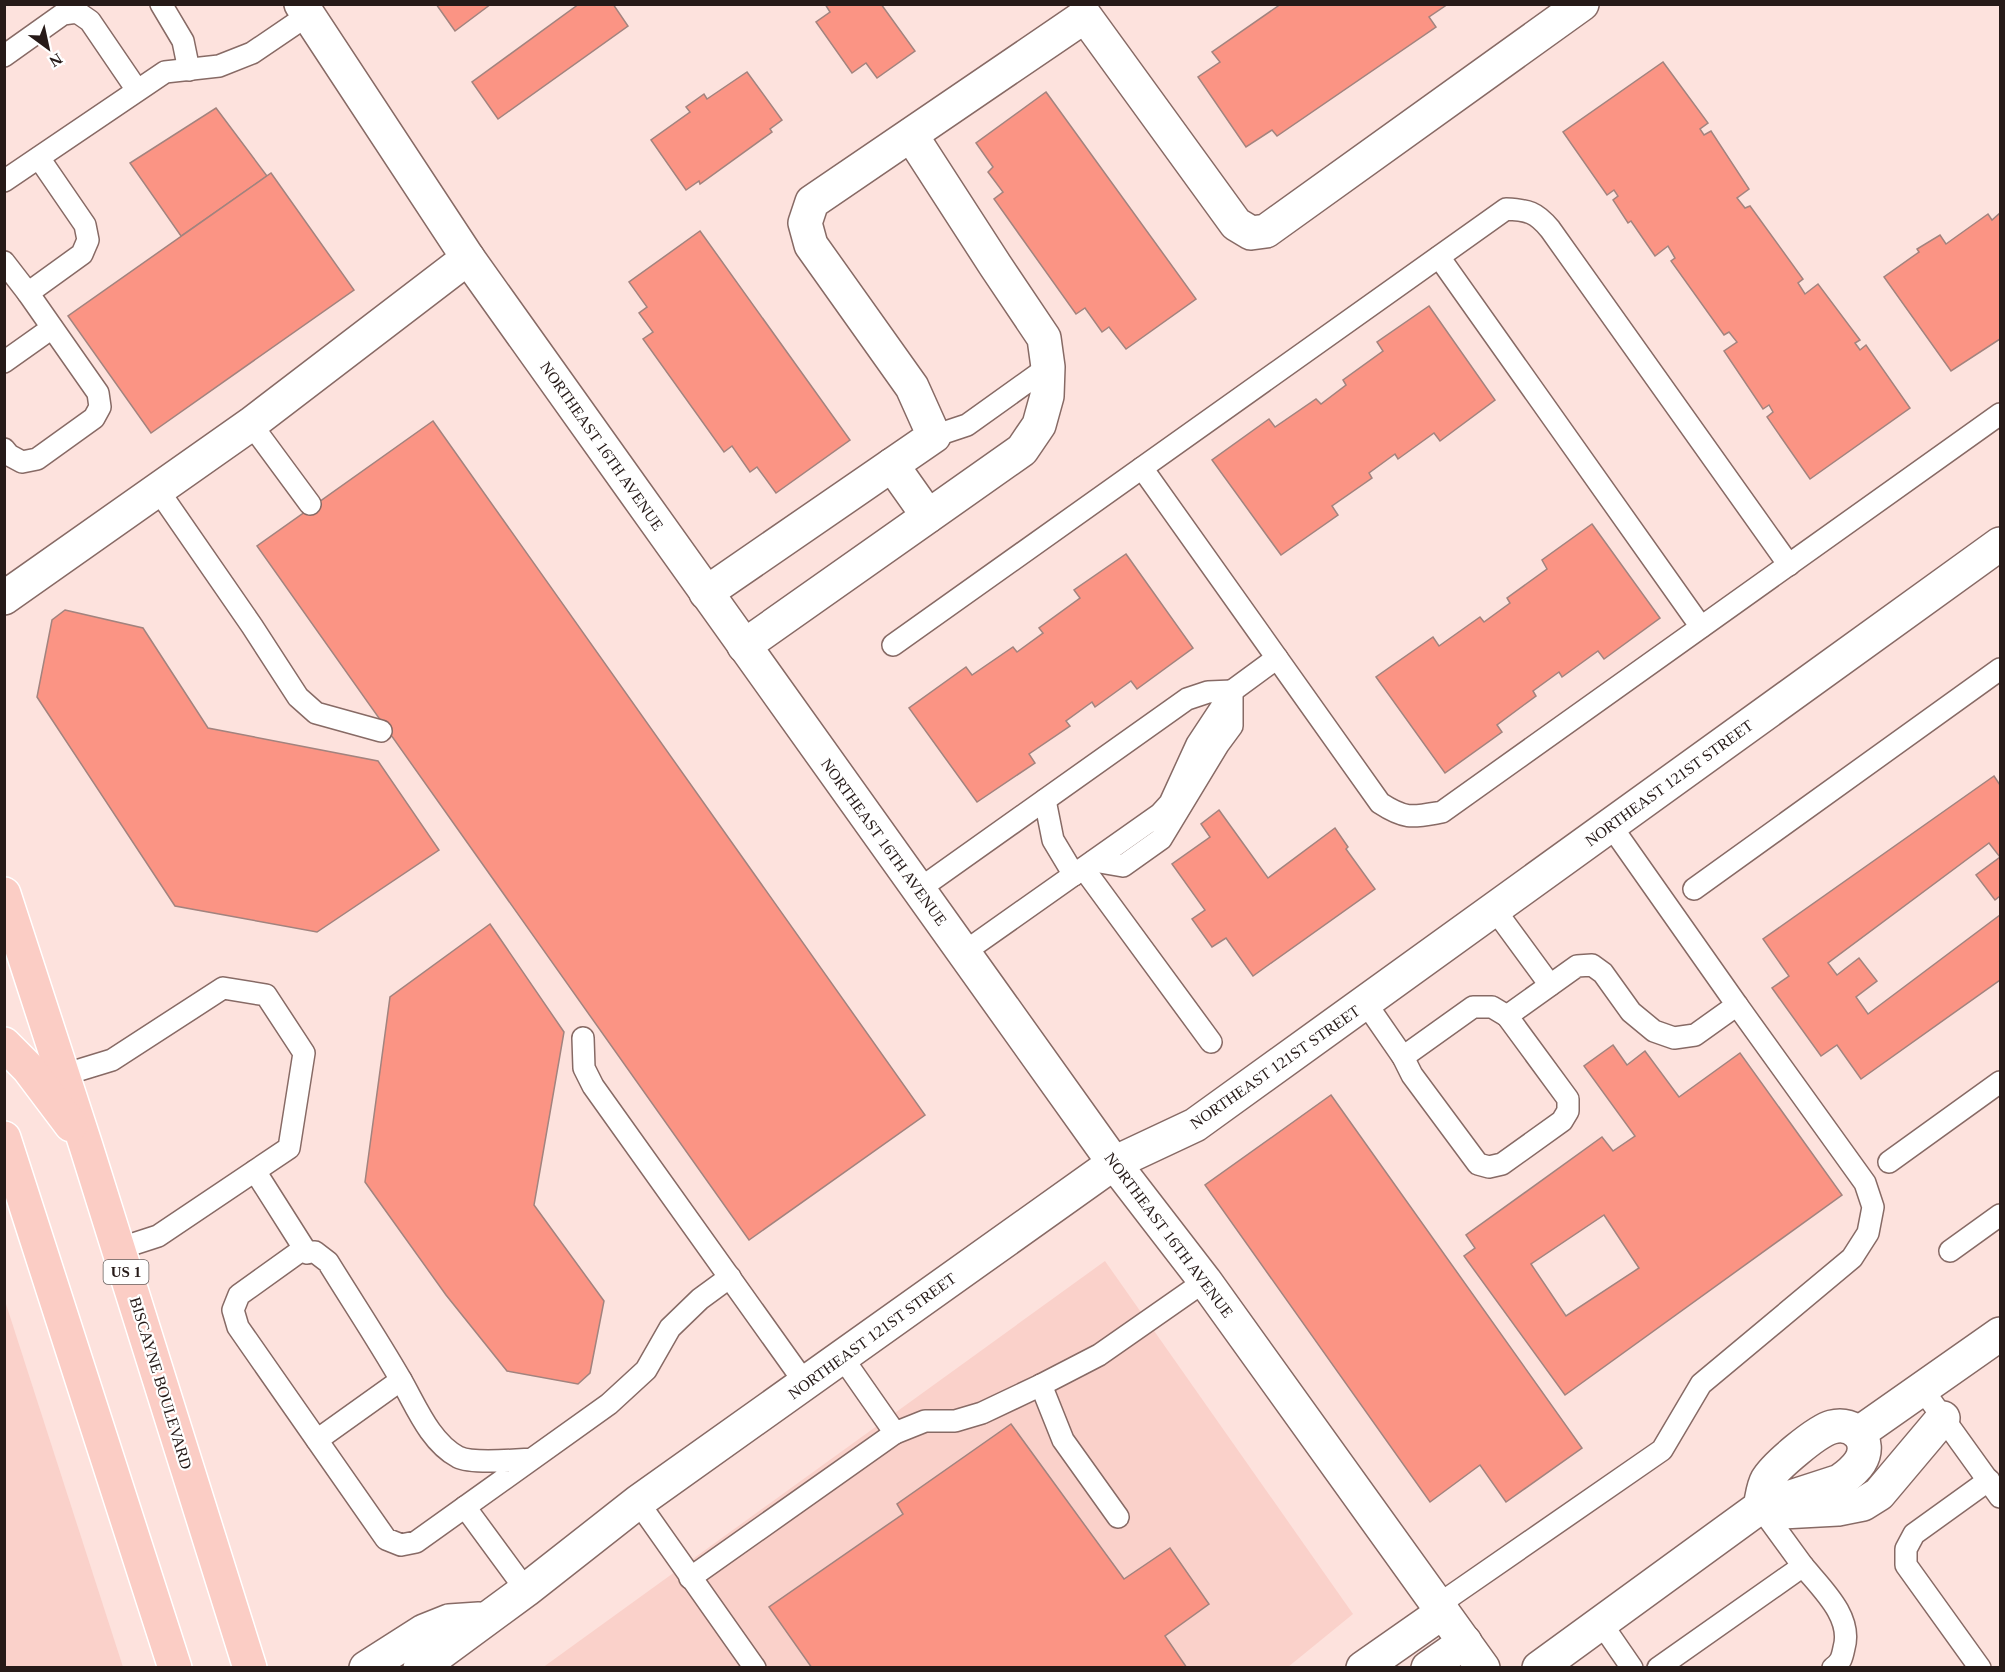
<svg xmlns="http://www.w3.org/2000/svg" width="2005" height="1672" font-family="Georgia,serif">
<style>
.built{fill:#fad1ca}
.building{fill:#fb9484;stroke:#a2837e;stroke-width:1.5;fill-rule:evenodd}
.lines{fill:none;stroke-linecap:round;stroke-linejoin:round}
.service-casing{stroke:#876a65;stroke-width:24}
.minor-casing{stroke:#876a65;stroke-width:36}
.tertiary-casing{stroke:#876a65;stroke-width:36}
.primary-casing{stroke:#fff;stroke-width:36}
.service{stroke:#fff;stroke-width:21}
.minor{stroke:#fff;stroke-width:33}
.tertiary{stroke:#fff;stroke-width:33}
.primary{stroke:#fbcdc5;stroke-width:33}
.labels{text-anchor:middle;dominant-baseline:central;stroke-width:4.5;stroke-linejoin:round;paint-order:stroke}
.shield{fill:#fff;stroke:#675f5d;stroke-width:1.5}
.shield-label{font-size:15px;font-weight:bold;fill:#261a18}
.street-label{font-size:16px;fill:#261a18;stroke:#fff}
</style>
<rect width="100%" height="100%" fill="#fde2dd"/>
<g class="built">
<polygon points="1105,1261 1353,1614 1288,1667 542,1668"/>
<polygon points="5,1301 123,1667 5,1667"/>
</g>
<g class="building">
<polygon points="436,4 491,4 455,31"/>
<polygon points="579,4 613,4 628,26 498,119 472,82"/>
<polygon points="825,4 881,4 915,51 877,78 866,63 852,73 816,22 830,12"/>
<polygon points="1281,4 1448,4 1429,17 1436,27 1277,136 1272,130 1246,147 1198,77 1220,62 1212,52"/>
<polygon points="1663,62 1708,123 1700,129 1704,135 1711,131 1749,189 1737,198 1745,208 1750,206 1803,279 1798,283 1805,294 1818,284 1860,340 1855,343 1860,350 1866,345 1910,408 1810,479 1767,417 1773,412 1769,405 1763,409 1724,351 1737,342 1729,332 1724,335 1671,261 1675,258 1668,246 1655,256 1631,221 1628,223 1613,200 1618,196 1614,190 1607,195 1563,132"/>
<polygon points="747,72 782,120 770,129 772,132 700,184 699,181 686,190 651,140 690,112 686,107 704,94 707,99"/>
<polygon points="1046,92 1196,299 1126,349 1109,327 1102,332 1085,308 1076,314 994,199 1003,192 988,172 993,167 976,143"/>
<polygon points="216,108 267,176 181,236 130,163"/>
<polygon points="271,173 354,290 151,433 68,316"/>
<polygon points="2000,213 2000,339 1951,371 1884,277 1919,252 1917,249 1940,235 1946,244 1988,214 1992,220"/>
<polygon points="700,231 850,440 776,493 757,467 750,472 732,446 724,452 643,339 653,332 639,313 647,307 629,282"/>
<polygon points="1429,306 1495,400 1440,441 1434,433 1398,459 1395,454 1369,473 1372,478 1332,506 1338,515 1281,555 1212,460 1269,419 1275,427 1316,399 1321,404 1346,385 1343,380 1383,351 1377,342"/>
<polygon points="433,421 925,1115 749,1240 257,546"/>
<polygon points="1592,524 1660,618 1604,659 1598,651 1562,677 1559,672 1533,691 1536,696 1497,725 1502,732 1445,773 1376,677 1433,637 1439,646 1480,617 1484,622 1510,603 1507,598 1547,569 1542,560"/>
<polygon points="1126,554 1193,648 1137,689 1131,681 1095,707 1092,702 1066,721 1070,726 1029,754 1035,763 977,802 909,708 966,667 972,675 1013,647 1017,652 1043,633 1039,628 1080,598 1074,590"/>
<polygon points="65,610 143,628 208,728 378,761 439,850 317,932 175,906 37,697 52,620"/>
<polygon points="1994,776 2000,785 2000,896 1995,900 1976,875 2000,857 1989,843 1828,963 1837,975 1859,958 1877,981 1856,997 1868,1014 2000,915 2000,980 1861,1079 1837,1045 1821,1056 1772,988 1789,976 1763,939"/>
<polygon points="1219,810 1268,878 1335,828 1348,847 1346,849 1375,889 1253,976 1226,938 1212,947 1192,919 1205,910 1172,864 1210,837 1201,824"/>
<polygon points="490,924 564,1032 534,1205 604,1301 590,1373 578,1384 507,1371 446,1295 365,1182 390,997"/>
<path d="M1613,1045L1627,1065L1645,1051L1679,1097L1740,1053L1842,1195L1565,1395L1464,1256L1475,1248L1466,1235L1602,1137L1613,1151L1635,1136L1584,1066ZM1604,1215L1639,1268L1566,1316L1531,1264Z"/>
<polygon points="1331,1095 1582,1448 1506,1502 1480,1465 1430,1502 1205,1185"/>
<polygon points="1011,1424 1124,1579 1170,1548 1209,1604 1165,1636 1187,1668 812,1668 769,1607 903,1514 897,1504"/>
</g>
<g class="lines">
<defs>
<g id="service">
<polyline points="161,4 183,41 189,70"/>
<polyline points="4,56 63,14 77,12 90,21 137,90"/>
<polyline points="4,181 165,72 219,66 252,53 308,15"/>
<polyline points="1439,257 1701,627"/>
<polyline points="4,262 28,293 82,254 88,240 85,225 39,158"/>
<polyline points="4,362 52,328"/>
<polyline points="251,424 310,504"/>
<polyline points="934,436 967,425 1048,367"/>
<polyline points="4,449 9,455 22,462 37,459 94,418 100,407 98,393 28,293"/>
<path d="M1142,468L1380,803C1406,820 1413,817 1442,812L2000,414"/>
<polyline points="158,490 252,626 298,697 316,713 381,731"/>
<path d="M893,645L1506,209C1528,210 1536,212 1550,229L1789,565"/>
<polyline points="1045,800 1053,840 1074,875"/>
<polyline points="1094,861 1123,866 1161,839 1218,745 1232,726 1232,691"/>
<polyline points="1084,869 1211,1042"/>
<polyline points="1694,889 2000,669"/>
<polyline points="918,890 1187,699 1208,692 1232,691"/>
<polyline points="1495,910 1550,985"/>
<polyline points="963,953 1160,814 1170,803 1197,744 1232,691 1277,658"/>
<polyline points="1365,1002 1403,1057 1412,1075 1478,1164 1489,1167 1502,1164 1562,1121 1568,1111 1568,1099 1507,1016 1577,966 1592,965 1603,973 1631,1012 1654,1031 1674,1038 1695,1035 1737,1005 1611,826"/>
<polyline points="583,1038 584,1068 593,1086 805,1383"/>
<polyline points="1403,1057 1473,1007 1492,1007 1507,1016"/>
<polyline points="63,1075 112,1060 223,988 266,995 304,1053 289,1148 158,1236 118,1249"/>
<polyline points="1889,1162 2000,1082"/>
<polyline points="255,1171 307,1253"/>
<polyline points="1950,1251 2000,1215"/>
<polyline points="842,1357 895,1433 925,1421 955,1421 982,1413 1041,1385 1099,1355 1205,1281"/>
<polyline points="1041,1385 1063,1440 1118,1517"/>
<polyline points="1923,1390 2000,1497"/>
<polyline points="317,1440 401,1380"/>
<path d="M532,1459C515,1460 472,1464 458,1457C430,1442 416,1406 401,1380C378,1340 352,1301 328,1262L315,1252H299L239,1295L233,1310L238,1327L386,1539L401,1545L416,1542L609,1404L646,1370L670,1328L700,1299L730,1277"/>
<polyline points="638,1502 755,1668"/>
<polyline points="465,1507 526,1590"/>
<polyline points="1760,1507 1803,1566"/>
<polyline points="690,1578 895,1433"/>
<polyline points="1438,1605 1662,1450 1701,1384 1852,1258 1868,1233 1873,1207 1865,1183 1737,1005"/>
<polyline points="1601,1623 1632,1668"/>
<path d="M1658,1668L1803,1566C1822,1589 1853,1617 1844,1648C1842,1658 1841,1662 1833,1668"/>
<polyline points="1980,1668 1906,1565 1906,1549 1914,1534 1989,1480"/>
</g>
<g id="minor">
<polyline points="892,465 928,516"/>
<polyline points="706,593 934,436 912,387 811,245 805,223 812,202 1085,16 1236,224 1251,233 1266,231 1582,4"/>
<polyline points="4,598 251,424 468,258"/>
<polyline points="744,646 1022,450 1039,425 1047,396 1048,367 1044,338 995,265 911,135"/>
<polyline points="1859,1433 2000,1334"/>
<polyline points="1782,1512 1838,1509 1863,1504 1879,1494 1943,1418"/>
<polyline points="366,1668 424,1631 449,1621 479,1619"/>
<polyline points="420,1668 526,1590 638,1502 1114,1163 1195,1125 2000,544"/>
<polyline points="1363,1668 1443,1612"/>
<polyline points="1428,1668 1465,1642"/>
<path d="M1539,1668L1760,1507L1840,1481C1847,1476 1855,1470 1860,1462C1873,1441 1854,1421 1832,1427C1817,1431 1775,1466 1767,1480C1763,1487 1762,1498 1760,1507"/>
</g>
<polyline id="tertiary" points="301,4 468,258 637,495 1114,1163 1205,1281 1483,1668"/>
<g id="primary">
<polyline points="4,894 86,1146 250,1668"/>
<polyline points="4,1044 28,1068 71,1125"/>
<polyline points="4,1138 175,1668"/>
</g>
</defs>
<use href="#service" class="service-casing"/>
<use href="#minor" class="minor-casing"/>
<use href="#tertiary" class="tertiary-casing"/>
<use href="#primary" class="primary-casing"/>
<use href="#service" class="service"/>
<use href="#minor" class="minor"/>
<use href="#tertiary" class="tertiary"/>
<use href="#primary" class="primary"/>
</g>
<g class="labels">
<rect class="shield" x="103.5" y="1260" width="45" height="24" rx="4.5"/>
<g class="shield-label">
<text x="126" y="1272">US 1</text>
</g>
<g class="street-label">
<text transform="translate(602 446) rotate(55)">NORTHEAST 16TH AVENUE</text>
<text transform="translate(1669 783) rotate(-36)">NORTHEAST 121ST STREET</text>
<text transform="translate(884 842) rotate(54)">NORTHEAST 16TH AVENUE</text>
<text transform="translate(1275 1067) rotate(-35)">NORTHEAST 121ST STREET</text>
<text transform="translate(1169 1235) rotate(53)">NORTHEAST 16TH AVENUE</text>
<text transform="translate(872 1336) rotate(-36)">NORTHEAST 121ST STREET</text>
<text transform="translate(161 1383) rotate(73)">BISCAYNE BOULEVARD</text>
</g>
</g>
<rect width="2005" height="1672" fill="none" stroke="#261a18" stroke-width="12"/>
<g transform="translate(48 48) rotate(147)" stroke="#ffffff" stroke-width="4.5" paint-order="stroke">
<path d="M0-4.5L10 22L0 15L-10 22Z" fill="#261a18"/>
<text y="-9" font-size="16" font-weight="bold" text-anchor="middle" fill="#261a18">N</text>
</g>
</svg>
